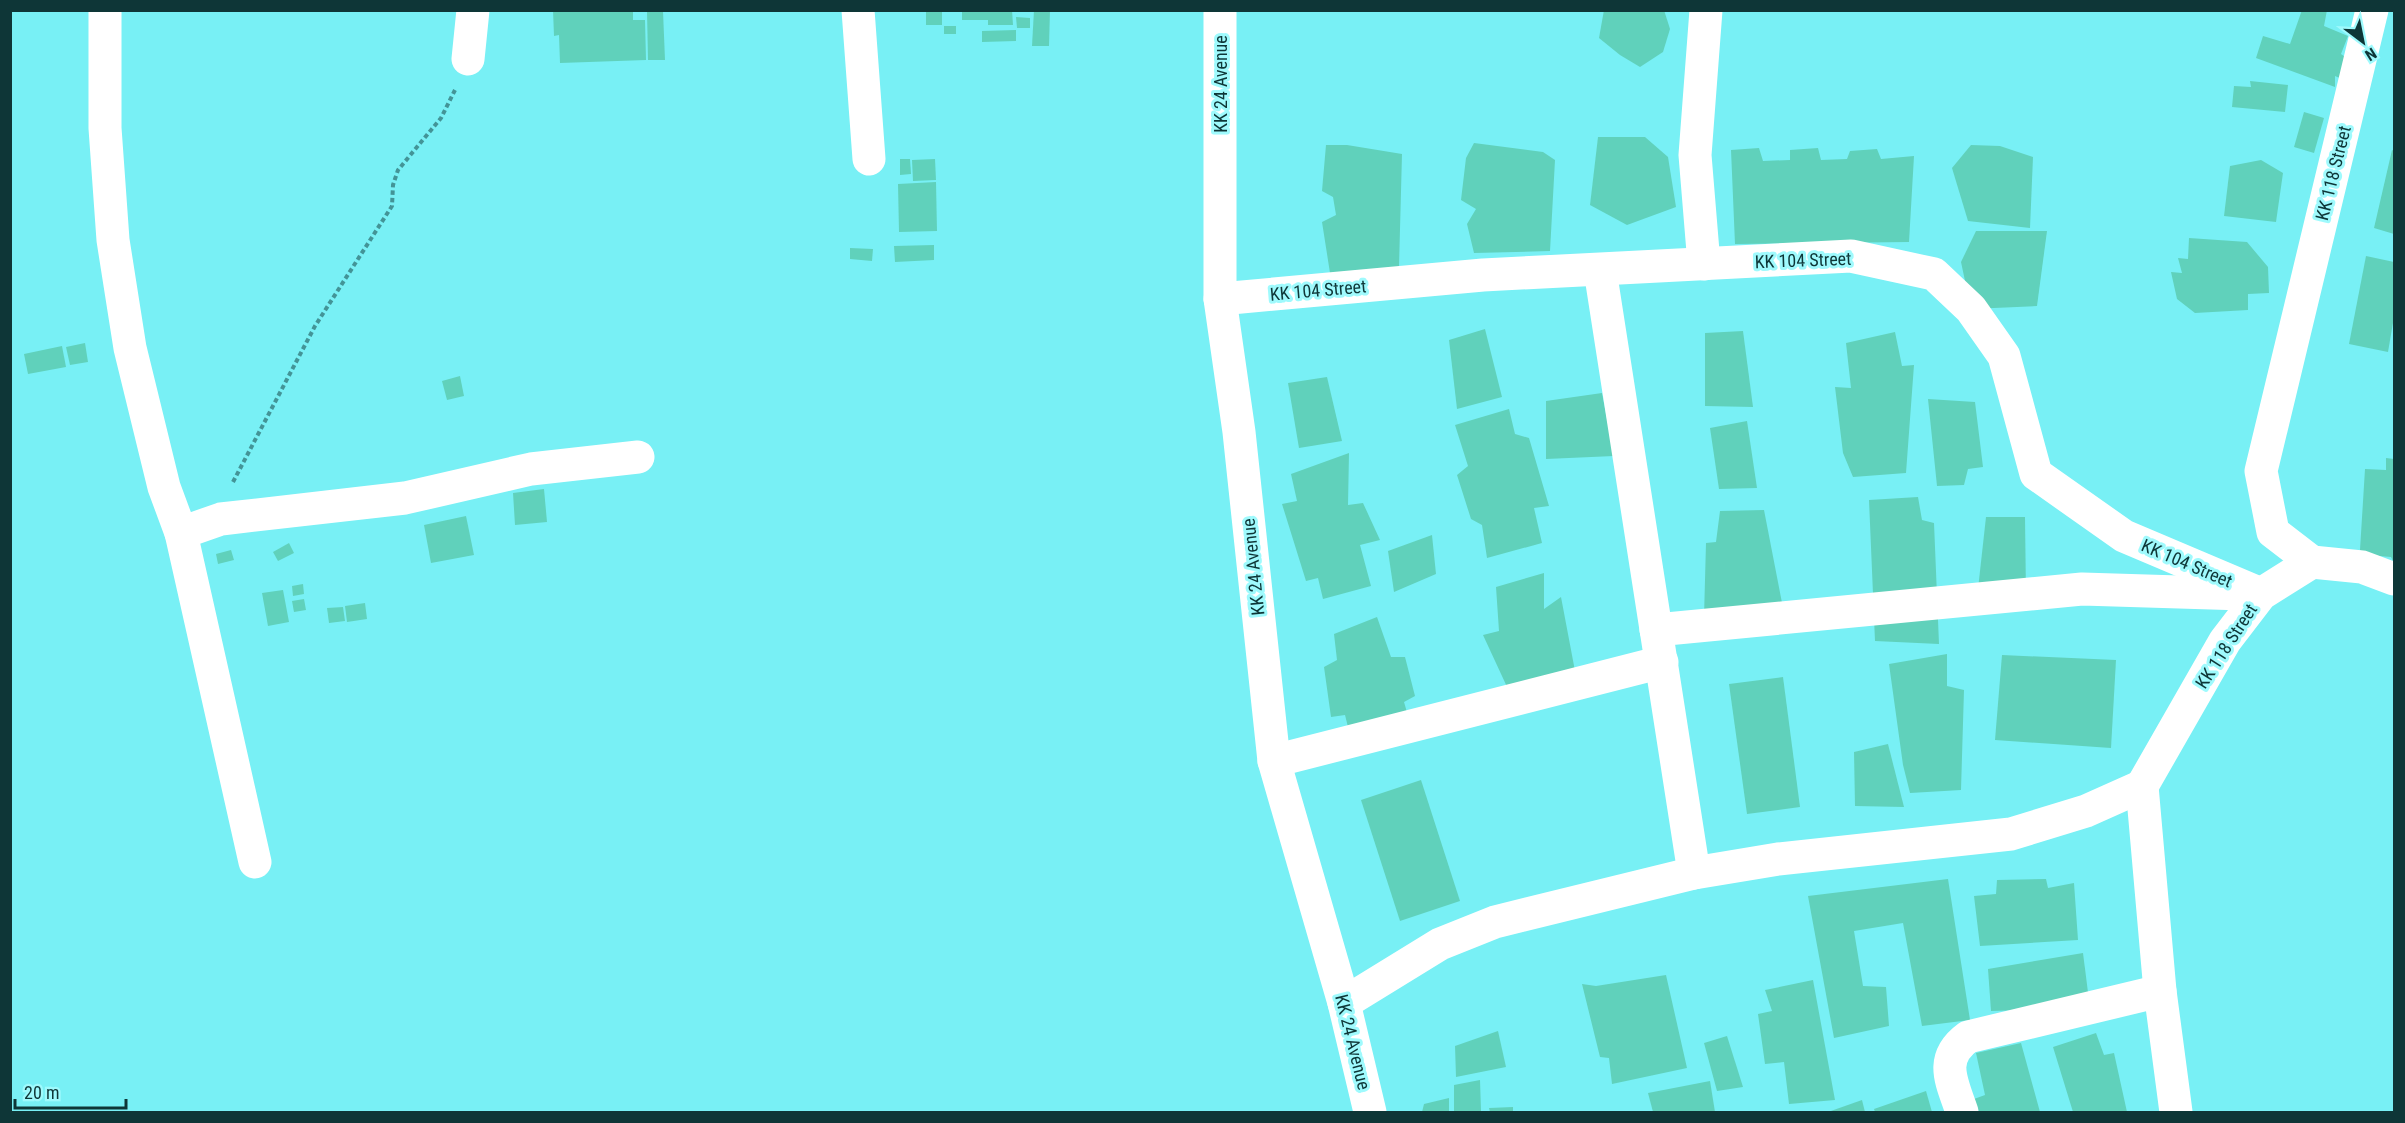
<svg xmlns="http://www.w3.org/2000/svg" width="2405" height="1123" font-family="'Roboto Condensed',sans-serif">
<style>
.building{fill:#60d1bb}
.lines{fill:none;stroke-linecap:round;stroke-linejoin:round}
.path{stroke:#439497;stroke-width:4;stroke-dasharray:4.5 3;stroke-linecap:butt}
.minor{stroke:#fff;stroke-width:33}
.labels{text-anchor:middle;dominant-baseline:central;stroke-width:6;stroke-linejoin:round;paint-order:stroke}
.street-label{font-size:18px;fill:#0e3637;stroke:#9ffafd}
</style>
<rect width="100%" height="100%" fill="#78f0f5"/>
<g class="building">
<polygon points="553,10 633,10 633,20 645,20 646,60 560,63 559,35 554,36"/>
<rect x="926" y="10" width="16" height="15"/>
<polygon points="962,10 1012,10 1013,25 988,25 988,20 962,20"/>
<polygon points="1034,10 1050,10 1049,46 1032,46"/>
<polygon points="1604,10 1664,10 1670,29 1663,52 1640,67 1620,55 1599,38"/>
<polygon points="2302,10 2327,10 2324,26 2348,36 2341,54 2352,62 2342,79 2335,76 2335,87 2256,58 2263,36 2290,44"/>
<polygon points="647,11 663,11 665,60 648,60"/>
<polygon points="1016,17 1030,18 1030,28 1017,28"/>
<rect x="944" y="26" width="12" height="8"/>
<polygon points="1016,30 1016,41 982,42 982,31"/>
<polygon points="2250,81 2288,85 2285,112 2232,107 2234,86 2251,87"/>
<polygon points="2304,112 2324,118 2314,153 2294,147"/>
<polygon points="1598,137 1645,137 1668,157 1676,207 1627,225 1590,205"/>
<polygon points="1474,143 1543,152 1555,160 1550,251 1474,253 1467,224 1476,209 1461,200 1466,158"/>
<polygon points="1326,145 1347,145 1402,154 1399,267 1330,273 1322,222 1336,215 1333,197 1322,191"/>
<polygon points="1971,145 2000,146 2033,157 2030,228 1968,221 1952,168"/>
<polygon points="1759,148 1763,161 1790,160 1790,150 1818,148 1821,160 1847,159 1850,151 1877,149 1881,159 1914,156 1909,242 1735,244 1731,150"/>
<polygon points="2392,150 2394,151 2394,234 2374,228"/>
<polygon points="900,159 910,159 911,174 900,175"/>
<polygon points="935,159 936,180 913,181 912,160"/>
<polygon points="2261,160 2283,173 2276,222 2224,216 2230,166"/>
<polygon points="936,182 937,231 899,232 898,184"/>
<polygon points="1976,231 2047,231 2037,306 1971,309 1961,262"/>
<polygon points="2189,238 2247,242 2268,267 2269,293 2248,294 2248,310 2195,313 2177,299 2171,272 2182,273 2178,258 2188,259"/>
<polygon points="934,245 934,260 895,262 894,246"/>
<polygon points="850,248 873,249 872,261 850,259"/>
<polygon points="2366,256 2394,262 2394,317 2388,352 2349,344"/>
<polygon points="1485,329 1502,397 1457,409 1449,340"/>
<polygon points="1743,331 1753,407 1705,406 1705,333"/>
<polygon points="1895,332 1902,366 1914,365 1906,473 1853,477 1843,453 1835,387 1851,388 1846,343"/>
<polygon points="85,343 88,362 70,365 66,347"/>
<polygon points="62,346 66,367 28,374 24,354"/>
<polygon points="460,376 464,396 447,400 442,381"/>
<polygon points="1327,377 1342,441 1299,448 1288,383"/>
<polygon points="1602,393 1614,456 1546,459 1546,401"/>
<polygon points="1928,399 1975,402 1983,467 1968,469 1964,485 1937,486"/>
<polygon points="1509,409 1515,434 1529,438 1549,506 1534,508 1542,543 1487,558 1482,525 1471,519 1457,475 1468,466 1455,425"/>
<polygon points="1747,421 1757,488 1719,489 1710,428"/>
<polygon points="1349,453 1348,505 1363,503 1380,540 1360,545 1371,586 1323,599 1318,578 1306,581 1282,504 1297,501 1291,474"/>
<polygon points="2386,458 2394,459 2394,563 2391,557 2368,555 2360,550 2365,469 2386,470"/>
<polygon points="544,489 547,522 515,525 513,493"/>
<polygon points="1918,497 1922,520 1934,523 1939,644 1875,641 1869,500"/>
<polygon points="1764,510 1783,608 1704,617 1706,543 1716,542 1720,511"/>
<polygon points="466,516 474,555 431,563 424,525"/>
<polygon points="1986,517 2025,517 2026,595 1978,589"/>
<polygon points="1432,535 1436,574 1394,592 1388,551"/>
<polygon points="289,543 294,553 278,561 273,552"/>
<polygon points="231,550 234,560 218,564 216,554"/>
<polygon points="1544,573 1544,609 1561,597 1575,671 1508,689 1483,635 1499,631 1496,587"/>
<polygon points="303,584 304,594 293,596 292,586"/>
<polygon points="283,590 289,622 268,626 262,593"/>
<polygon points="304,599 306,610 294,612 292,601"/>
<polygon points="365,603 367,619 347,622 345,606"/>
<polygon points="343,607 345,621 329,623 327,608"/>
<polygon points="1377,617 1391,657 1405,657 1415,696 1404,702 1411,726 1348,727 1345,715 1331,717 1324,667 1337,660 1334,634"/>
<polygon points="1947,654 1947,686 1964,690 1961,790 1910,793 1903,765 1889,664"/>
<polygon points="2002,655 2116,660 2111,748 1995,740"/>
<polygon points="1783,677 1800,807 1747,814 1729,684"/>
<polygon points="1888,744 1904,807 1855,806 1854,752"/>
<polygon points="1421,780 1460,901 1400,921 1361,800"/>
<polygon points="1948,879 1970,1020 1922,1026 1903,923 1854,931 1863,986 1886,987 1889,1026 1834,1038 1808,896"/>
<polygon points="2046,879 2048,888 2074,883 2078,940 1980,946 1974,896 1996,894 1997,880"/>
<polygon points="2083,953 2090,1008 1991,1011 1988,969"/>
<polygon points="1666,975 1687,1068 1612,1084 1609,1058 1600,1057 1582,984 1596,986"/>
<polygon points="1813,980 1835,1100 1789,1104 1784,1062 1765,1064 1758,1014 1772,1011 1765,990"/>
<polygon points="1498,1031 1506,1067 1456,1077 1455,1046"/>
<polygon points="2096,1033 2104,1055 2114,1053 2127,1112 2073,1112 2053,1047"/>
<polygon points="1727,1036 1743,1087 1717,1091 1704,1043"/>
<polygon points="2021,1043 2040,1112 1979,1112 1974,1099 1985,1095 1976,1053"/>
<polygon points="1480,1080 1481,1112 1454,1112 1454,1085"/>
<polygon points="1710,1081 1715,1112 1653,1112 1648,1093"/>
<polygon points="1926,1091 1932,1112 1875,1112 1874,1109"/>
<polygon points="1449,1098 1449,1112 1422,1112 1424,1104"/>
<polygon points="1862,1100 1865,1112 1828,1112"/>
<polygon points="1513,1107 1513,1112 1490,1112 1489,1108"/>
</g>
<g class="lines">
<polyline class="path" points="233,482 315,326 392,206 393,185 398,170 441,118 455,90"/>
<g class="minor">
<polyline points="105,10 105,128 113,240 130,348 164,487 181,533 255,862"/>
<polyline points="858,10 869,159"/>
<polyline points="1220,10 1220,299 1239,432 1274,761 1344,1003 1370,1112"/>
<polyline points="468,59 473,10"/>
<polyline points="1704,264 1695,155 1706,10"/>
<polyline points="1600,270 1694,873"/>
<polyline points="1220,299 1483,275 1851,256 1934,274 1971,309 2004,356 2036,474 2124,536 2261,594"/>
<polyline points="181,533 221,519 405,498 531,469 638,457"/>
<polyline points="2312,562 2273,532 2261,471 2372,10"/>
<polyline points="2312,562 2362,567 2394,579"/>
<polyline points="1656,630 2082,589 2244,594"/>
<polyline points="1274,761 1662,662"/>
<polyline points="1344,1003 1440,944 1495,922 1694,873 1778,859 2011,834 2086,811 2142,786"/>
<path d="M1962,1112C1952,1082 1938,1059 1968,1037L2160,991"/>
<polyline points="2176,1112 2160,991 2142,786 2225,641 2261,594 2312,562"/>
</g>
</g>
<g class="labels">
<g class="street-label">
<text transform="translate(1220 84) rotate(-90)">KK 24 Avenue</text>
<text transform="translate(2333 173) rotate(-76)">KK 118 Street</text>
<text transform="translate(1803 260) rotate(-2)">KK 104 Street</text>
<text transform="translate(1318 290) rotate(-5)">KK 104 Street</text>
<text transform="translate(2187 563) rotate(23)">KK 104 Street</text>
<text transform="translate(1253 567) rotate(-96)">KK 24 Avenue</text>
<text transform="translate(2226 646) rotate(-57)">KK 118 Street</text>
<text transform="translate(1353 1042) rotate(76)">KK 24 Avenue</text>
</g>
</g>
<rect width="2405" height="1123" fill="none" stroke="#0e3637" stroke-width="24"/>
<g transform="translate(2363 42) rotate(148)" stroke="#9ffafd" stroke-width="4.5" paint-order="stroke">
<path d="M0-4.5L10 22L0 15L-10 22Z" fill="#0e3637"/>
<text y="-9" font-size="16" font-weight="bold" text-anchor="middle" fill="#0e3637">N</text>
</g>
<path d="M15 1099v9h111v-9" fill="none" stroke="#0e3637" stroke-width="3"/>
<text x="24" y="1099" font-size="18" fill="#0e3637" stroke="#9ffafd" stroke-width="4.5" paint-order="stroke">20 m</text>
</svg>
